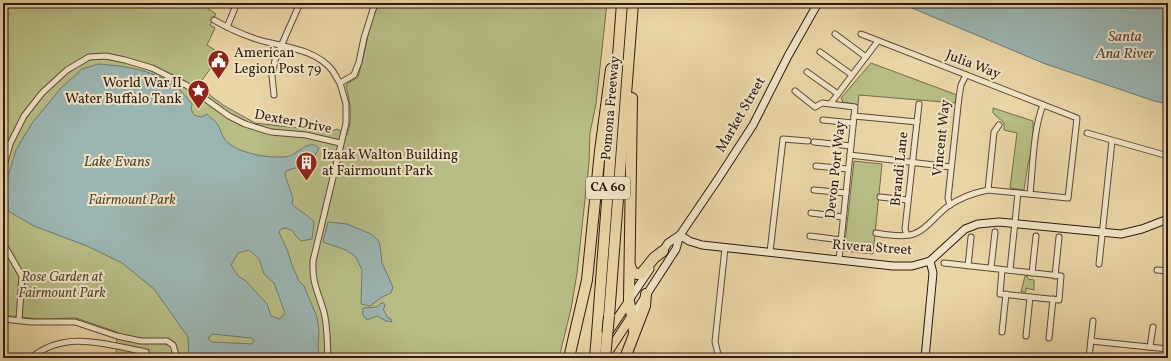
<svg xmlns="http://www.w3.org/2000/svg" width="1171" height="361" font-family="Vollkorn,serif">
<style>
.green{fill:#b8bd86;stroke:#736c4c}
.water{fill:#9bb6b2;stroke:#6f7872;fill-rule:evenodd}
.lines{fill:none;stroke-linecap:round;stroke-linejoin:round}
.street-casing{stroke:#5d4938;stroke-width:7}
.secondary-casing{stroke:#2e1a13;stroke-width:9}
.primary-casing{stroke:#2e1a13;stroke-width:10}
.highway-casing{stroke:#2e1a13;stroke-width:12}
.street{stroke:#f1e4c6;stroke-width:5}
.secondary{stroke:#f1e4c6;stroke-width:7}
.primary{stroke:#ead5a7;stroke-width:8}
.highway{stroke:#ead5a7;stroke-width:10}
.highway-bridge-casing{stroke:#2e1a13;stroke-width:12;stroke-linecap:butt}
.highway-bridge{stroke:#ead5a7;stroke-width:10}
.labels{text-anchor:middle;dominant-baseline:central;stroke-width:4;stroke-linejoin:round;paint-order:stroke}
.shield{fill:#f1e4c6;stroke:#685749;stroke-width:1}
.shield-label{font-size:13px;font-weight:bold;fill:#2e1a13}
.poi-label{font-size:14px;fill:#2e1a13;stroke:#f1e4c6;text-anchor:start}
.street-label{font-size:14px;fill:#2e1a13;stroke:#f1e4c6}
.park-label{font-size:14px;font-style:italic;fill:#574b36;stroke:#f1e4c6}
.water-label{font-size:15px;font-style:italic;fill:#4f4943;stroke:#f1e4c6}
</style>
<rect width="100%" height="100%" fill="#ead5a7"/>
<filter id="stains"><feTurbulence type="fractalNoise" baseFrequency=".005" numOctaves="4"/><feColorMatrix values="0 0 0 0 .2 0 0 0 0 .09 0 0 0 0 .02 0 0 0 .5 -.17"/></filter>
<radialGradient id="worn" r=".72"><stop offset=".6" stop-color="#630" stop-opacity="0"/><stop offset="1" stop-color="#630" stop-opacity=".3"/></radialGradient>
<g class="green">
<path d="M3,3H208L207,8L216,14L210,25L215,28L207,45L221,54L197,87L209,93L211,96L223,105L255,123L288,127L332,131L337,129L347,135C353,119 350,102 346,86L348,83L358,77L363,58L372,18L380,3H607L596,104L590,133L589,163L577,273L571,309L559,358H116L117,332L76,318L39,319L3,315Z"/>
<polygon points="871,63 957,95 955,103 859,95 858,105 843,102 841,98"/>
<polygon points="993,108 1033,121 1033,144 1028,164 1024,190 1010,188 1017,133 1004,130 1004,123 993,113"/>
<polygon points="854,161 882,164 873,254 844,251"/>
<polygon points="1025,276 1027,276 1028,279 1034,280 1034,290 1026,288 1026,292 1021,292"/>
</g>
<g class="water">
<polygon points="903,3 1168,3 1168,104 1154,101 1043,63 912,8"/>
<path d="M98,64C123,66 150,69 172,84C180,88 186,97 192,104L191,109L194,115L201,117L207,114C211,118 217,122 219,127C221,131 222,135 224,138C232,152 266,158 280,157C284,157 289,157 292,155C300,151 310,139 319,148L311,163L286,171L285,175L293,198L292,204C299,211 307,214 314,222L312,239L301,241L295,235L293,231L286,228L281,229L279,232L288,252L292,265L299,281L304,286L317,317L319,332L318,345L319,358H189L188,337L154,289L122,263L87,246L34,226L8,211L7,180L16,150L32,123L61,88L82,69ZM249,250L259,259L264,274L274,283L285,313L280,319L271,316L267,304L246,281L238,276L231,265L238,253ZM212,334L252,338L254,341L252,344L212,342L209,340V337Z"/>
<polygon points="328,222 347,224 371,234 378,240 380,245 382,263 393,287 391,293 382,297 370,306 361,304 362,270 356,257 346,250 323,242"/>
<polygon points="381,303 384,303 385,307 383,309 388,318 391,319 392,322 386,321 377,316 367,320 363,315 363,308 377,307"/>
</g>
<g class="lines">
<defs>
<g id="street">
<path d="M214,20C226,27 239,33 253,38C278,47 314,47 332,70C335,74 337,79 340,83"/>
<polyline points="227,27 237,3"/>
<polyline points="835,34 866,57"/>
<path d="M861,34L1077,118L1068,198L988,190C973,193 959,198 947,207C935,216 925,232 910,235C899,237 887,235 876,233"/>
<polyline points="820,52 852,75"/>
<polyline points="807,72 838,94"/>
<polyline points="795,91 815,107 822,103 855,107 839,260"/>
<polyline points="274,95 272,76 275,60 300,3"/>
<polyline points="831,103 878,41"/>
<polyline points="854,116 917,122"/>
<polyline points="823,120 853,123"/>
<polyline points="1087,133 1168,156"/>
<polyline points="814,142 851,146"/>
<polyline points="850,155 951,167"/>
<polyline points="816,166 848,169"/>
<polyline points="3,169 10,144 24,116 42,93 67,70 89,57 106,56 125,60 152,68 186,85 229,116 245,124 271,132 306,135 340,143"/>
<polyline points="814,190 846,193"/>
<polyline points="988,190 994,132 999,125"/>
<path d="M1030,194C1033,167 1033,130 1043,105"/>
<polyline points="880,197 908,200"/>
<polyline points="950,205 948,198 959,97 961,85 966,75"/>
<polyline points="811,213 843,217"/>
<polyline points="907,235 905,229 919,104"/>
<polyline points="810,236 841,240"/>
<polyline points="3,243 22,276 19,320"/>
<polyline points="770,252 783,139 808,141"/>
<polyline points="944,263 1061,276 1059,300 1000,294 1002,270"/>
<polyline points="1099,264 1112,141"/>
<polyline points="968,266 971,237"/>
<polyline points="991,268 995,232"/>
<polyline points="1010,270 1018,193"/>
<polyline points="1157,270 1168,271"/>
<polyline points="1032,273 1036,236"/>
<polyline points="1055,276 1059,237"/>
<polyline points="3,319 31,322 75,322 117,336 141,341 167,341 173,345 177,358"/>
<polyline points="1002,332 1006,294"/>
<polyline points="1026,336 1030,297"/>
<polyline points="1049,338 1053,299"/>
<polyline points="1091,341 1168,349"/>
<polyline points="1150,347 1153,327"/>
<path d="M31,358C65,329 108,345 146,352"/>
<path d="M328,358C327,342 328,324 323,309C317,289 312,283 313,261L346,123V104L340,83L354,75L359,62L364,38L375,3"/>
<polyline points="719,358 715,342 725,248"/>
<polyline points="1089,358 1093,321"/>
</g>
<g id="secondary">
<polyline points="680,235 689,241 702,245 893,266 912,266 930,261 965,229 978,224 999,222 1121,234 1142,229 1168,219"/>
<polyline points="661,254 668,243 680,235"/>
<polyline points="629,300 650,269"/>
<polyline points="632,317 676,249 680,235 718,179 753,125 788,56 818,3"/>
<polyline points="925,358 933,273 930,261"/>
</g>
<g id="primary">
<polyline points="595,352 629,301"/>
<polyline points="605,357 631,317"/>
</g>
<g id="highway">
<polyline points="632,98 629,301 633,322 634,333"/>
<polyline points="630,266 633,273 638,274 641,274 654,258 663,251"/>
<polyline points="609,316 633,3"/>
<polyline points="597,334 622,3"/>
<polyline points="569,358 587,280 600,151 611,69"/>
<polyline points="625,358 645,306 646,294"/>
</g>
</defs>
<use href="#street" class="street-casing"/>
<use href="#secondary" class="secondary-casing"/>
<use href="#primary" class="primary-casing"/>
<use href="#highway" class="highway-casing"/>
<use href="#street" class="street"/>
<use href="#secondary" class="secondary"/>
<use href="#primary" class="primary"/>
<use href="#highway" class="highway"/>
<defs>
<g id="highway-bridge">
<polyline points="595,358 597,334"/>
<polyline points="605,358 609,316"/>
</g>
</defs>
<use href="#highway-bridge" class="highway-bridge-casing"/>
<use href="#highway-bridge" class="highway-bridge"/>
</g>
<defs>
<symbol id="civic-pin" viewBox="-11 -11 22 30"><path d="M0 17L-7.5 6A9.5 9.5 0 1 1 7.5 6Z" fill="#8f2418" stroke="#f1e4c6"/><path d="M-.6-6.5H3V-4.5H.6V-3L4-1V1h2V6H-6V1h2V-1L-.6-3ZM-1.2 2.5V6h2.4V2.5Z" fill="#fff"/></symbol>
<symbol id="sight-pin" viewBox="-11 -11 22 30"><path d="M0 17L-7.5 6A9.5 9.5 0 1 1 7.5 6Z" fill="#8f2418" stroke="#f1e4c6"/><path d="M0-6L1.8-2.2L6-1.7L2.9 1.2L3.7 5.4L0 3.3L-3.7 5.4L-2.9 1.2L-6-1.7L-1.8-2.2Z" fill="#fff"/></symbol>
<symbol id="building-pin" viewBox="-11 -11 22 30"><path d="M0 17L-7.5 6A9.5 9.5 0 1 1 7.5 6Z" fill="#8f2418" stroke="#f1e4c6"/><path d="M-4-6H4V6H1V3H-1V6H-4ZM-2.5-4.3h1.7v1.8h-1.7ZM.8-4.3h1.7v1.8H.8ZM-2.5-1h1.7V.8h-1.7ZM.8-1h1.7V.8H.8Z" fill="#fff"/></symbol>
</defs>
<g fill-rule="evenodd">
<use href="#civic-pin" x="206" y="48" width="25" height="34"/>
<use href="#sight-pin" x="186" y="78" width="25" height="34"/>
<use href="#building-pin" x="294" y="150" width="25" height="34"/>
</g>
<g class="labels">
<rect class="shield" x="586" y="177" width="44" height="22" rx="3"/>
<g class="shield-label">
<text x="608" y="188">CA 60</text>
</g>
<g class="poi-label">
<text x="234" y="53">American<tspan x="234" dy="16">Legion Post 79</tspan></text>
<text x="182" y="83" text-anchor="end">World War II<tspan x="182" dy="16">Water Buffalo Tank</tspan></text>
<text x="322" y="155">Izaak Walton Building<tspan x="322" dy="16">at Fairmount Park</tspan></text>
</g>
<g class="street-label">
<text transform="translate(973 65) rotate(21)">Julia Way</text>
<text transform="translate(611 108) rotate(-85)">Pomona Freeway</text>
<text transform="translate(741 115) rotate(-60)">Market Street</text>
<text transform="translate(293 122) rotate(11)">Dexter Drive</text>
<text transform="translate(942 138) rotate(-84)">Vincent Way</text>
<text transform="translate(900 169) rotate(-84)">Brandi Lane</text>
<text transform="translate(836 170) rotate(-84)">Devon Port Way</text>
<text transform="translate(872 248) rotate(4)">Rivera Street</text>
</g>
<g class="park-label">
<text x="132" y="200">Fairmount Park</text>
<text x="62" y="277">Rose Garden at<tspan x="62" dy="16">Fairmount Park</tspan></text>
</g>
<g class="water-label">
<text x="1125" y="37">Santa<tspan x="1125" dy="17">Ana River</tspan></text>
<text x="117" y="162">Lake Evans</text>
</g>
</g>
<rect width="1171" height="361" fill="none" stroke="#ead5a7" stroke-width="16"/>
<rect x="4" y="4" width="1163" height="353" fill="none" stroke="#2e1a13" stroke-width="2"/>
<rect x="8" y="8" width="1155" height="345" fill="none" stroke="#2e1a13"/>
<rect width="100%" height="100%" filter="url(#stains)"/>
<rect width="100%" height="100%" fill="url(#worn)"/>
</svg>
